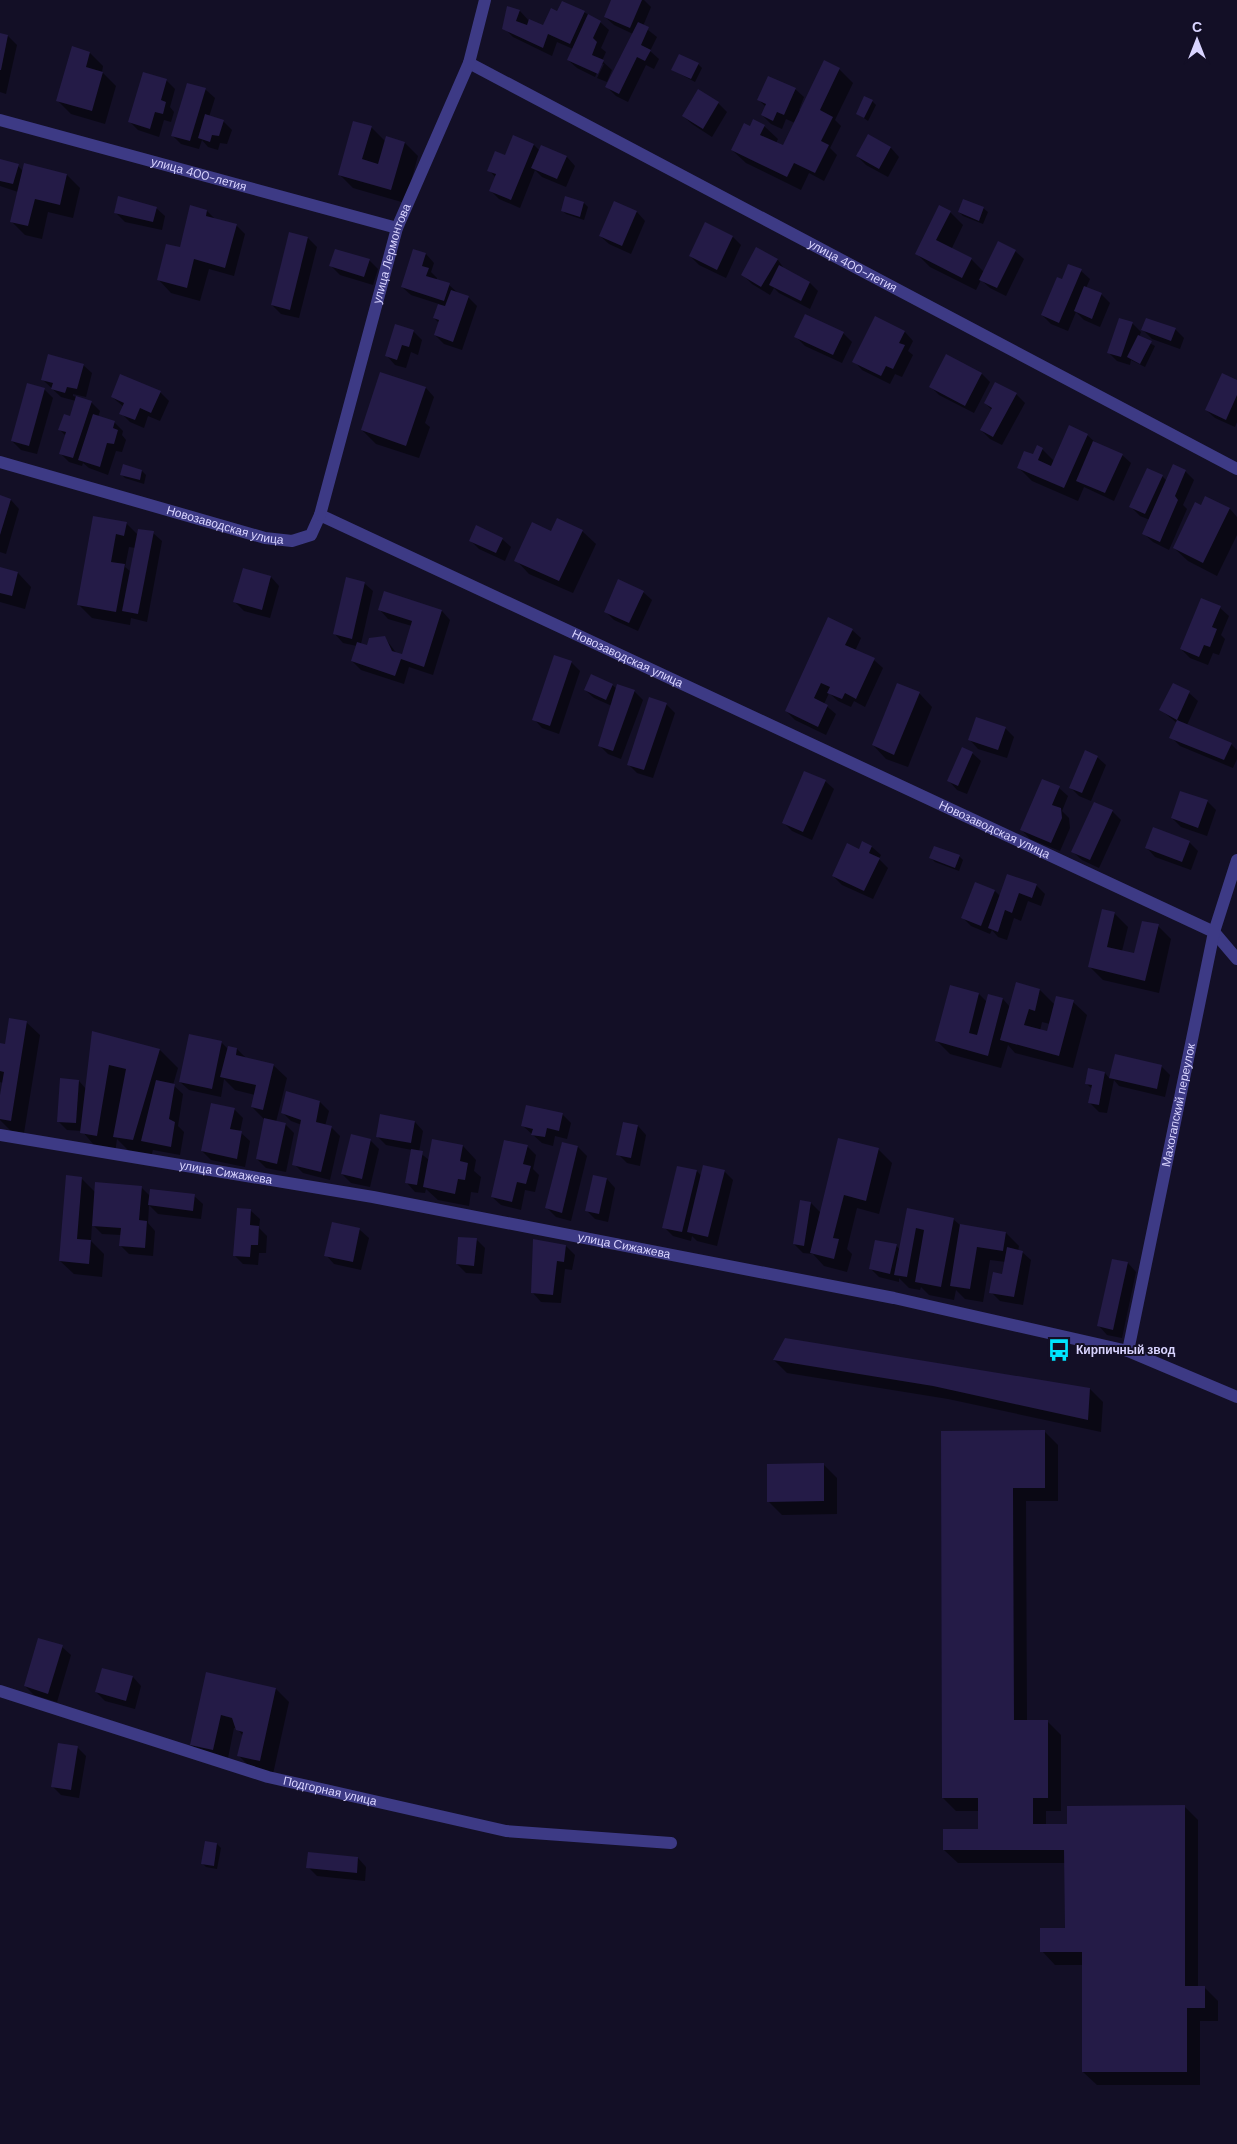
<svg xmlns="http://www.w3.org/2000/svg" width="1237" height="2144" font-family="'DM Sans',sans-serif">
<style>
.shadow{fill:#0007;fill-rule:evenodd}
.building{fill:#241b47}
.lines{fill:none;stroke-linecap:round;stroke-linejoin:round}
.minor{stroke:#3d3a85;stroke-width:12}
.labels{text-anchor:middle;dominant-baseline:central;stroke-width:4;stroke-linejoin:round;paint-order:stroke}
.street-label{font-size:12px;fill:#d9d4ff;stroke:#130f26}
.poi-label{font-size:12px;font-weight:bold;fill:#d9d4ff;stroke:#130f26;text-anchor:start}
</style>
<rect width="100%" height="100%" fill="#130f26"/>
<g class="shadow">
<polygon points="613,0 644,0 651,7 643,26 657,37 650,51 659,59 654,69 646,65 628,102 616,96 607,87 633,34 614,25 605,17"/>
<polygon points="508,8 520,11 529,21 544,27 558,13 584,12 600,22 609,30 601,48 606,52 602,61 612,70 607,82 597,78 604,64 601,64 595,77 577,68 568,60 573,49 557,42 552,56 513,37 504,28"/>
<polygon points="0,35 8,36 17,45 6,94 0,92"/>
<polygon points="73,48 90,53 103,66 102,72 116,86 105,124 71,114 58,101"/>
<polygon points="698,64 702,68 695,82 673,70"/>
<polygon points="839,69 853,83 835,120 841,126 830,148 837,155 824,181 809,173 801,190 746,163 732,150 750,128 764,126 778,139 776,143 783,147 795,123 786,119 782,129 771,124 762,115 766,107 759,100 795,89 804,97 799,110 801,111"/>
<polygon points="166,80 175,89 170,107 174,112 171,122 164,120 159,137 138,130 129,121"/>
<polygon points="188,84 206,90 215,98 209,117 223,121 232,130 227,144 220,143 218,150 208,147 202,140 199,149 181,144 172,135"/>
<polygon points="872,101 876,105 868,121 857,113"/>
<polygon points="718,103 727,112 712,137 692,124 683,116"/>
<polygon points="371,127 386,142 387,138 405,143 418,156 405,203 353,188 339,174"/>
<polygon points="869,135 891,148 899,157 888,177 866,165 857,156"/>
<polygon points="534,145 540,151 542,147 567,157 575,166 566,187 542,177 535,170 520,208 499,199 490,190 496,178 489,170 505,156"/>
<polygon points="0,160 18,166 23,171 67,175 80,188 73,218 48,212 42,239 25,235 11,221 18,192 0,186"/>
<polygon points="566,198 584,203 588,207 584,220 566,214 562,210"/>
<polygon points="156,208 165,216 162,230 125,222 116,213"/>
<polygon points="983,208 988,212 983,224 963,216 959,212"/>
<polygon points="207,211 216,220 236,225 245,234 234,276 209,269 200,301 171,293 158,279"/>
<polygon points="637,212 645,221 631,254 609,244 600,236"/>
<polygon points="950,212 963,225 951,250 971,259 984,272 1015,251 1024,259 1006,296 990,288 981,280 976,290 930,267 916,253"/>
<polygon points="290,233 308,238 317,247 299,318 281,314 272,305"/>
<polygon points="733,237 741,245 726,278 699,265 690,256"/>
<polygon points="756,249 778,260 785,270 810,283 818,291 810,309 779,293 774,288 770,295 752,284 743,275"/>
<polygon points="426,254 434,263 431,272 437,278 436,280 449,285 458,293 468,297 477,306 462,350 444,344 435,335 439,323 434,318 439,304 411,295 402,287"/>
<polygon points="369,260 378,269 373,285 340,275 331,266"/>
<polygon points="1081,271 1090,279 1086,288 1101,294 1110,303 1100,327 1084,320 1076,312 1068,331 1051,324 1042,315 1062,281"/>
<polygon points="1132,323 1141,332 1139,337 1155,346 1145,367 1131,360 1130,365 1117,361 1108,352"/>
<polygon points="1175,329 1184,338 1180,349 1152,339 1143,330"/>
<polygon points="413,331 422,340 418,355 411,352 406,368 395,365 387,356"/>
<polygon points="905,332 913,341 908,351 913,355 902,377 895,374 890,384 862,370 854,361"/>
<polygon points="843,333 852,342 842,363 805,346 796,337"/>
<polygon points="83,365 92,373 86,397 73,394 73,396 91,402 100,411 98,417 114,422 123,431 122,435 126,440 122,452 116,451 108,475 89,468 83,463 82,466 69,462 60,453 66,436 60,430 71,417 76,401 61,397 43,380"/>
<polygon points="381,374 426,388 434,397 425,423 430,427 419,458 376,444 362,430"/>
<polygon points="982,374 990,382 974,413 939,395 930,386"/>
<polygon points="1237,381 1237,422 1235,427 1215,418 1206,410"/>
<polygon points="44,389 53,398 37,454 21,450 12,441"/>
<polygon points="160,392 169,401 160,421 148,416 144,428 130,422 121,413 124,407 112,397"/>
<polygon points="1016,394 1025,403 1002,445 990,439 981,430 992,410 985,403"/>
<polygon points="1087,435 1096,443 1122,455 1131,463 1114,501 1084,487 1078,501 1032,481 1018,467 1042,449 1054,461"/>
<polygon points="123,466 142,471 146,475 144,484 125,478 121,474"/>
<polygon points="1185,471 1194,480 1183,505 1187,509 1169,550 1153,542 1144,534 1150,520 1140,516 1131,507 1162,476 1167,481"/>
<polygon points="0,497 11,500 19,509 6,554 0,552"/>
<polygon points="1206,498 1230,509 1237,517 1237,535 1217,576 1188,561 1174,548"/>
<path d="M94,517L126,523L138,535L153,533L162,541L147,622L131,618L130,625L92,618L78,604ZM129,547L136,548L131,572L125,567Z"/>
<polygon points="582,531 596,544 573,593 529,574 516,560 552,533"/>
<polygon points="502,539 511,547 505,561 479,549 470,540"/>
<polygon points="0,568 18,573 31,587 25,609 0,602"/>
<polygon points="271,577 279,586 270,618 244,611 235,602"/>
<polygon points="364,583 373,591 361,644 367,646 385,638 397,654 402,656 412,626 388,619 380,610 442,611 450,620 433,675 409,667 404,684 361,670 352,661 357,646 343,643 335,634"/>
<polygon points="643,592 652,600 638,631 614,620 605,611"/>
<polygon points="1220,608 1229,616 1221,635 1225,639 1219,655 1213,653 1208,665 1190,658 1181,649"/>
<polygon points="852,630 861,638 855,651 874,660 883,668 865,707 854,701 851,707 838,701 829,693 824,704 836,714 826,735 795,720 786,711"/>
<polygon points="571,662 580,671 559,734 542,728 534,719"/>
<polygon points="612,685 617,689 634,691 643,700 621,759 608,754 599,745 612,706 594,698 585,690"/>
<polygon points="919,693 932,707 908,767 886,759 873,745"/>
<polygon points="1189,693 1198,701 1187,725 1231,744 1237,750 1237,759 1233,768 1180,746 1171,737 1177,723 1161,710"/>
<polygon points="666,704 675,713 653,778 637,773 628,764"/>
<polygon points="1005,728 1014,737 1007,758 978,749 970,740"/>
<polygon points="972,753 981,761 967,794 957,790 949,781"/>
<polygon points="1097,757 1106,765 1091,801 1079,796 1070,787"/>
<polygon points="1042,780 1059,788 1068,796 1062,811 1069,818 1070,828 1060,851 1030,839 1022,830"/>
<polygon points="825,781 834,789 812,840 792,831 783,822"/>
<polygon points="1207,801 1216,810 1207,836 1181,827 1172,818"/>
<polygon points="1112,811 1121,820 1099,868 1082,860 1073,852"/>
<polygon points="1189,842 1198,851 1191,870 1155,857 1147,848"/>
<polygon points="863,843 872,847 881,855 879,859 888,868 873,899 842,885 833,876 859,850"/>
<polygon points="959,856 963,860 959,871 935,862 931,858"/>
<polygon points="1036,885 1045,894 1041,906 1028,901 1021,921 1014,918 1007,940 998,937 992,930 990,934 971,926 963,918 995,891 1000,896"/>
<polygon points="1114,913 1128,927 1122,951 1135,954 1158,926 1171,939 1159,993 1103,980 1090,967"/>
<path d="M1017,984L1040,990L1055,1005L1073,1002L1087,1015L1073,1068L1015,1053L1008,1045L1001,1068L950,1054L937,1041L979,994L987,1002L989,996L1003,999L1010,1007ZM1042,1022L1050,1024L1047,1033L1040,1031Z"/>
<polygon points="26,1022 40,1035 24,1133 11,1131 0,1120 3,1083 0,1082 0,1045 6,1045"/>
<polygon points="93,1033 160,1050 178,1068 173,1085 183,1094 178,1126 184,1132 180,1155 153,1150 151,1157 132,1154 117,1139 115,1153 99,1151 82,1131 67,1130 58,1121 79,1081 86,1089"/>
<polygon points="221,1042 228,1049 237,1049 246,1058 273,1065 287,1078 276,1122 285,1124 294,1133 286,1172 266,1168 257,1159 265,1120 252,1107 255,1095 235,1090 224,1079 221,1097 189,1090 180,1082"/>
<polygon points="1116,1056 1161,1066 1170,1075 1165,1097 1119,1086 1114,1080 1107,1113 1099,1112 1090,1103 1092,1089 1086,1083 1105,1073 1110,1079"/>
<polygon points="287,1093 320,1102 329,1111 325,1126 331,1127 340,1136 330,1180 303,1173 294,1164 302,1125 291,1121 282,1112"/>
<polygon points="234,1109 243,1118 240,1132 250,1141 245,1167 211,1160 202,1151"/>
<polygon points="562,1114 571,1123 567,1139 555,1136 553,1146 542,1143 523,1126"/>
<polygon points="415,1122 423,1131 419,1152 429,1160 463,1146 476,1160 474,1171 481,1177 478,1193 471,1192 469,1206 438,1200 426,1189 425,1193 415,1192 407,1183 412,1150 386,1145 377,1136"/>
<polygon points="638,1126 646,1135 640,1166 627,1163 618,1154"/>
<polygon points="370,1140 379,1149 370,1187 351,1183 342,1174"/>
<polygon points="562,1144 578,1147 587,1156 571,1221 556,1217 547,1208"/>
<polygon points="527,1146 536,1155 533,1169 539,1175 535,1192 525,1190 521,1210 501,1205 492,1197"/>
<polygon points="878,1149 892,1163 879,1214 857,1208 847,1249 852,1254 847,1272 824,1266 813,1254 803,1253 794,1244 811,1203 821,1213"/>
<polygon points="697,1171 702,1177 724,1171 733,1180 717,1246 697,1241 692,1236 691,1241 673,1236 664,1227"/>
<polygon points="81,1178 96,1193 141,1187 150,1196 194,1196 203,1204 201,1219 158,1214 149,1205 148,1223 155,1231 153,1256 129,1254 120,1245 121,1235 102,1234 92,1224 91,1241 104,1254 102,1277 74,1274 60,1261"/>
<polygon points="607,1179 615,1188 608,1222 595,1219 586,1210"/>
<polygon points="238,1210 251,1211 260,1219 259,1228 267,1236 266,1253 259,1253 258,1265 243,1264 234,1255"/>
<polygon points="908,1210 953,1219 960,1225 1006,1233 1019,1246 1018,1251 1022,1252 1031,1260 1023,1305 1000,1301 991,1292 1003,1275 1006,1262 990,1260 983,1302 965,1299 956,1290 954,1300 929,1295 921,1287 920,1290 909,1288 899,1278 899,1282 879,1277 870,1268 896,1245 900,1250"/>
<polygon points="333,1223 360,1230 369,1238 361,1270 334,1264 326,1255"/>
<polygon points="476,1239 485,1248 482,1274 466,1273 457,1264"/>
<polygon points="566,1246 575,1255 572,1270 565,1269 561,1303 541,1302 533,1293"/>
<polygon points="1128,1263 1136,1272 1122,1338 1107,1335 1099,1326"/>
<polygon points="774,1360 1090,1389 1103,1402 1101,1432 948,1399 787,1373"/>
<polygon points="1044,1431 1058,1445 1058,1501 1026,1501 1027,1721 1047,1721 1061,1735 1061,1811 1046,1811 1046,1825 1068,1825 1184,1806 1198,1820 1198,1987 1204,1987 1218,2001 1218,2021 1200,2021 1200,2085 1097,2085 1083,2072 1083,1965 1055,1965 1042,1951 1066,1930 1066,1863 958,1863 944,1850 979,1830 979,1811 956,1811 943,1798 942,1432"/>
<polygon points="823,1464 837,1478 837,1514 782,1515 768,1501"/>
<polygon points="62,1647 71,1655 57,1702 34,1695 25,1686"/>
<polygon points="207,1674 276,1689 289,1702 273,1774 252,1769 239,1756 243,1736 237,1728 234,1728 227,1763 204,1758 191,1745"/>
<polygon points="133,1677 141,1686 135,1709 105,1701 96,1692"/>
<polygon points="77,1747 86,1756 79,1798 61,1795 52,1786"/>
<polygon points="217,1844 221,1848 217,1869 206,1867 202,1863"/>
<polygon points="358,1858 366,1867 365,1881 317,1876 308,1867"/>
</g>
<g class="building">
<polygon points="611,0 642,0 630,28 604,17"/>
<polygon points="562,1 585,11 570,44 548,34 543,48 502,29 507,6 520,10 516,21 527,25 529,19 543,25 551,8 557,11"/>
<polygon points="588,14 601,21 593,38 597,42 592,55 604,60 598,74 567,60"/>
<polygon points="638,22 649,27 641,45 651,50 645,61 637,57 619,94 605,87"/>
<polygon points="0,33 8,35 1,70 0,70"/>
<polygon points="72,46 90,52 86,67 103,72 92,111 56,101"/>
<polygon points="679,54 699,63 691,79 671,70"/>
<polygon points="824,60 840,68 820,110 833,117 821,141 829,145 815,173 794,163 787,177 731,150 744,123 750,126 753,119 765,125 760,135 783,145"/>
<polygon points="143,72 167,79 161,100 166,102 163,114 155,112 150,129 128,122"/>
<polygon points="768,76 796,88 784,115 777,112 773,121 761,115 766,104 757,100"/>
<polygon points="187,83 206,88 190,141 171,136"/>
<polygon points="698,89 719,102 703,129 682,116"/>
<polygon points="864,96 873,100 864,118 856,114"/>
<polygon points="205,114 224,120 219,136 212,135 210,142 198,138"/>
<polygon points="353,121 372,126 362,159 378,164 386,136 405,142 391,190 338,175"/>
<polygon points="868,134 891,147 879,169 856,156"/>
<polygon points="513,135 534,144 511,200 489,191 496,174 487,171 495,151 505,155"/>
<polygon points="541,145 567,156 557,179 531,168"/>
<polygon points="0,159 19,164 13,184 0,181"/>
<polygon points="24,163 67,174 60,205 35,199 28,226 10,222"/>
<polygon points="118,196 157,207 153,222 114,213"/>
<polygon points="565,196 584,202 580,217 561,211"/>
<polygon points="963,199 984,207 979,221 958,212"/>
<polygon points="614,201 637,211 622,246 599,236"/>
<polygon points="190,205 207,210 206,216 237,224 225,268 194,259 187,288 157,280 166,244 180,247"/>
<polygon points="939,205 951,211 936,240 972,258 962,278 915,254"/>
<polygon points="705,222 733,236 717,270 689,256"/>
<polygon points="289,232 308,237 290,310 271,305"/>
<polygon points="998,241 1016,250 997,288 979,280"/>
<polygon points="756,247 778,259 761,287 741,275"/>
<polygon points="335,249 370,259 364,277 329,266"/>
<polygon points="413,249 426,253 422,266 429,268 426,276 450,283 444,301 401,287"/>
<polygon points="1068,264 1082,269 1059,323 1041,315 1057,277 1062,279"/>
<polygon points="779,265 810,282 801,301 769,285"/>
<polygon points="1084,286 1102,293 1092,319 1074,311"/>
<polygon points="451,290 469,296 453,342 434,335 439,320 433,318 438,304 445,306"/>
<polygon points="805,314 844,332 833,355 794,337"/>
<polygon points="875,316 905,331 899,343 905,345 893,369 886,366 881,376 852,362"/>
<polygon points="1119,318 1133,322 1121,357 1107,353"/>
<polygon points="1146,318 1176,328 1171,341 1141,330"/>
<polygon points="395,324 414,330 409,347 402,345 397,360 385,356"/>
<polygon points="1138,335 1152,341 1140,364 1127,357"/>
<polygon points="48,354 84,364 77,389 67,387 65,393 51,389 53,383 41,380"/>
<polygon points="946,354 982,373 965,406 929,387"/>
<polygon points="380,372 426,387 406,446 361,430"/>
<polygon points="1222,373 1237,380 1237,395 1226,420 1205,410"/>
<polygon points="120,374 161,391 151,413 140,408 135,420 119,414 124,403 111,397"/>
<polygon points="995,382 1017,393 993,437 980,430 992,408 984,403"/>
<polygon points="27,383 45,388 29,446 11,441"/>
<polygon points="76,396 92,401 73,458 59,454 66,432 58,430 64,414 70,416"/>
<polygon points="93,414 115,421 113,428 118,430 114,444 107,443 100,467 78,460"/>
<polygon points="1069,425 1088,434 1064,488 1017,468 1024,451 1033,454 1037,445 1043,448 1038,460 1051,466"/>
<polygon points="1093,441 1123,454 1105,493 1076,481"/>
<polygon points="123,464 142,470 140,480 120,475"/>
<polygon points="1173,464 1186,470 1175,496 1178,500 1160,542 1142,534"/>
<polygon points="1147,468 1163,475 1145,514 1129,507"/>
<polygon points="0,495 11,499 0,535"/>
<polygon points="1205,496 1230,508 1203,563 1173,548 1195,502 1201,505"/>
<polygon points="93,516 127,522 124,536 116,534 111,562 125,564 116,612 77,605"/>
<polygon points="557,518 583,530 559,581 514,561 532,522 551,531"/>
<polygon points="476,525 503,538 496,553 469,541"/>
<polygon points="138,529 154,531 138,614 122,611"/>
<polygon points="0,567 18,572 12,596 0,593"/>
<polygon points="243,568 271,576 262,610 233,602"/>
<polygon points="346,577 365,582 352,639 333,634"/>
<polygon points="618,579 644,591 629,623 604,612"/>
<polygon points="384,591 442,610 424,667 401,659 395,676 351,661 357,642 367,645 369,638 385,636 392,651 402,654 412,621 378,610"/>
<polygon points="1201,598 1221,606 1212,627 1217,629 1210,647 1204,645 1199,657 1180,649"/>
<polygon points="828,617 853,629 845,645 875,658 856,699 845,693 842,699 827,693 830,687 821,683 814,698 828,705 818,727 785,711"/>
<polygon points="554,655 572,661 550,726 532,720"/>
<polygon points="591,674 613,684 606,700 584,690"/>
<polygon points="897,683 920,692 894,755 872,745"/>
<polygon points="1173,683 1190,691 1177,720 1159,710"/>
<polygon points="617,684 635,690 613,751 598,746"/>
<polygon points="649,697 667,703 644,770 627,765"/>
<polygon points="976,717 1006,727 998,750 968,740"/>
<polygon points="1177,720 1232,743 1224,760 1169,738"/>
<polygon points="962,747 973,752 958,786 947,781"/>
<polygon points="1085,750 1098,756 1082,793 1069,788"/>
<polygon points="804,771 826,780 803,832 782,823"/>
<polygon points="1042,779 1060,786 1052,805 1061,808 1062,818 1051,843 1020,830"/>
<polygon points="1180,791 1208,800 1198,828 1171,818"/>
<polygon points="1094,802 1113,810 1090,860 1071,852"/>
<polygon points="1153,827 1190,841 1182,862 1145,848"/>
<polygon points="862,841 872,846 869,853 880,858 864,891 832,876 847,843 859,849"/>
<polygon points="934,846 960,855 955,868 929,858"/>
<polygon points="1007,874 1037,884 1032,898 1019,893 1012,913 1005,910 998,932 988,928"/>
<polygon points="975,882 995,890 981,926 961,918"/>
<polygon points="1102,909 1115,912 1107,947 1134,953 1142,921 1159,924 1145,981 1088,967"/>
<polygon points="1016,982 1040,989 1035,1011 1029,1009 1024,1025 1047,1031 1056,996 1074,1000 1059,1056 1000,1040"/>
<polygon points="950,985 979,993 969,1033 977,1035 988,994 1003,998 988,1056 935,1041"/>
<polygon points="9,1018 27,1021 11,1121 0,1119 0,1095 4,1072 0,1071 0,1043 5,1044"/>
<polygon points="92,1031 160,1049 133,1140 113,1137 126,1069 109,1065 97,1136 80,1133"/>
<polygon points="189,1034 222,1041 212,1089 179,1082"/>
<polygon points="228,1046 237,1048 236,1055 274,1064 263,1110 251,1107 256,1085 220,1077"/>
<polygon points="1115,1054 1162,1065 1157,1089 1109,1078"/>
<polygon points="1088,1068 1105,1072 1099,1105 1088,1103 1092,1085 1085,1084"/>
<polygon points="60,1078 79,1080 76,1123 57,1122"/>
<polygon points="156,1080 175,1084 169,1119 175,1122 171,1147 141,1141"/>
<polygon points="286,1091 320,1101 316,1122 332,1126 321,1172 292,1165 301,1120 281,1113"/>
<polygon points="211,1103 235,1108 230,1129 242,1131 237,1159 201,1151"/>
<polygon points="526,1105 563,1113 559,1131 547,1128 545,1137 531,1135 533,1129 521,1126"/>
<polygon points="380,1114 415,1121 411,1143 376,1137"/>
<polygon points="264,1118 286,1123 277,1164 256,1159"/>
<polygon points="623,1122 638,1125 631,1158 616,1155"/>
<polygon points="351,1134 371,1139 362,1179 341,1174"/>
<polygon points="838,1138 879,1148 866,1201 844,1195 833,1238 839,1239 834,1259 810,1253"/>
<polygon points="432,1139 463,1145 460,1161 468,1163 465,1180 458,1179 455,1194 423,1187"/>
<polygon points="504,1140 528,1145 523,1164 531,1166 526,1184 517,1182 512,1202 491,1197"/>
<polygon points="562,1142 578,1146 562,1213 545,1208"/>
<polygon points="411,1149 423,1151 417,1185 405,1183"/>
<polygon points="703,1165 725,1170 708,1237 687,1232"/>
<polygon points="677,1166 697,1170 682,1232 662,1228"/>
<polygon points="66,1175 82,1177 77,1239 91,1240 89,1264 59,1261"/>
<polygon points="593,1175 607,1178 599,1214 585,1211"/>
<polygon points="95,1182 142,1186 139,1220 147,1221 145,1248 119,1246 121,1228 92,1226"/>
<polygon points="150,1189 195,1194 193,1211 148,1205"/>
<polygon points="800,1200 811,1202 804,1246 793,1244"/>
<polygon points="237,1208 251,1209 250,1225 259,1226 258,1245 251,1245 250,1257 233,1256"/>
<polygon points="907,1208 954,1218 941,1287 915,1282 924,1230 916,1228 907,1277 894,1275"/>
<polygon points="332,1222 360,1228 353,1262 324,1256"/>
<polygon points="960,1224 1006,1232 1003,1251 977,1247 970,1289 950,1286"/>
<polygon points="458,1237 477,1238 474,1266 456,1264"/>
<polygon points="533,1239 566,1245 564,1262 557,1261 553,1295 531,1293"/>
<polygon points="875,1240 897,1244 890,1274 869,1269"/>
<polygon points="1007,1247 1023,1251 1014,1297 989,1293 993,1272 1002,1274"/>
<polygon points="1112,1259 1128,1262 1113,1330 1097,1326"/>
<polygon points="785,1338 1090,1388 1088,1420 933,1386 773,1360"/>
<polygon points="1045,1430 1045,1488 1013,1488 1014,1720 1048,1720 1048,1798 1033,1798 1033,1824 1067,1824 1067,1806 1185,1805 1185,1986 1205,1986 1205,2008 1187,2008 1187,2072 1082,2072 1082,1952 1040,1952 1040,1928 1065,1928 1064,1850 943,1850 943,1829 978,1829 978,1798 942,1798 941,1431"/>
<polygon points="824,1463 824,1501 767,1502 767,1464"/>
<polygon points="38,1638 63,1645 48,1694 24,1686"/>
<polygon points="102,1668 133,1676 126,1701 95,1692"/>
<polygon points="206,1672 276,1688 260,1761 237,1756 243,1732 236,1730 232,1718 221,1715 213,1750 190,1745"/>
<polygon points="58,1743 78,1746 71,1790 51,1787"/>
<polygon points="205,1841 217,1843 214,1866 201,1864"/>
<polygon points="308,1852 358,1857 357,1873 306,1868"/>
</g>
<g class="lines">
<g class="minor">
<path id="s1" d="M469,63L1237,469"/>
<path id="s2" d="M0,120L397,228"/>
<path id="s3" d="M0,462L265,538L292,541L311,535L320,515L1214,932L1237,959"/>
<path id="s4" d="M320,515L397,228L469,63L485,0"/>
<path id="s5" d="M0,1135L373,1197L894,1298L1128,1351L1237,1397"/>
<path id="s6" d="M1128,1351L1214,932L1237,860"/>
<path id="s7" d="M0,1691L268,1777L506,1831L671,1843"/>
</g>
</g>
<defs>
<symbol id="bus-bare" viewBox="-9 -9 18 18"><path d="M-5-6H5V4H4V6H2V4H-2V6H-4V4H-5ZM-3.5-4V0h7V-4ZM-3.5 1.2v1.5H-2V1.2ZM2 1.2v1.5H3.5V1.2Z" fill="#00e5ff" stroke="#130f26" stroke-width="2.5" paint-order="stroke"/></symbol>
</defs>
<g fill-rule="evenodd">
<use href="#bus-bare" x="1043" y="1334" width="32" height="32"/>
</g>
<g class="labels">
<g class="street-label">
<text stroke="none"><textPath href="#s2" startOffset="206">улица 400-летия</textPath></text>
<text stroke="none"><textPath href="#s4" startOffset="271">улица Лермонтова</textPath></text>
<text stroke="none"><textPath href="#s1" startOffset="434">улица 400-летия</textPath></text>
<text stroke="none"><textPath href="#s3" startOffset="234">Новозаводская улица</textPath></text>
<text stroke="none"><textPath href="#s3" startOffset="684">Новозаводская улица</textPath></text>
<text stroke="none"><textPath href="#s3" startOffset="1089">Новозаводская улица</textPath></text>
<text stroke="none"><textPath href="#s6" startOffset="251">Махогапский переулок</textPath></text>
<text stroke="none"><textPath href="#s5" startOffset="229">улица Сижажева</textPath></text>
<text stroke="none"><textPath href="#s5" startOffset="634">улица Сижажева</textPath></text>
<text stroke="none"><textPath href="#s7" startOffset="345">Подгорная улица</textPath></text>
</g>
<g class="poi-label">
<text x="1076" y="1350">Кирпичный звод</text>
</g>
</g>
<g transform="translate(1197 40)" stroke="#130f26" stroke-width="4" paint-order="stroke">
<path d="M0-4L9 19L0 12L-9 19Z" fill="#d9d4ff"/>
<text y="-8" font-size="14" font-weight="bold" text-anchor="middle" fill="#d9d4ff">С</text>
</g>
</svg>
